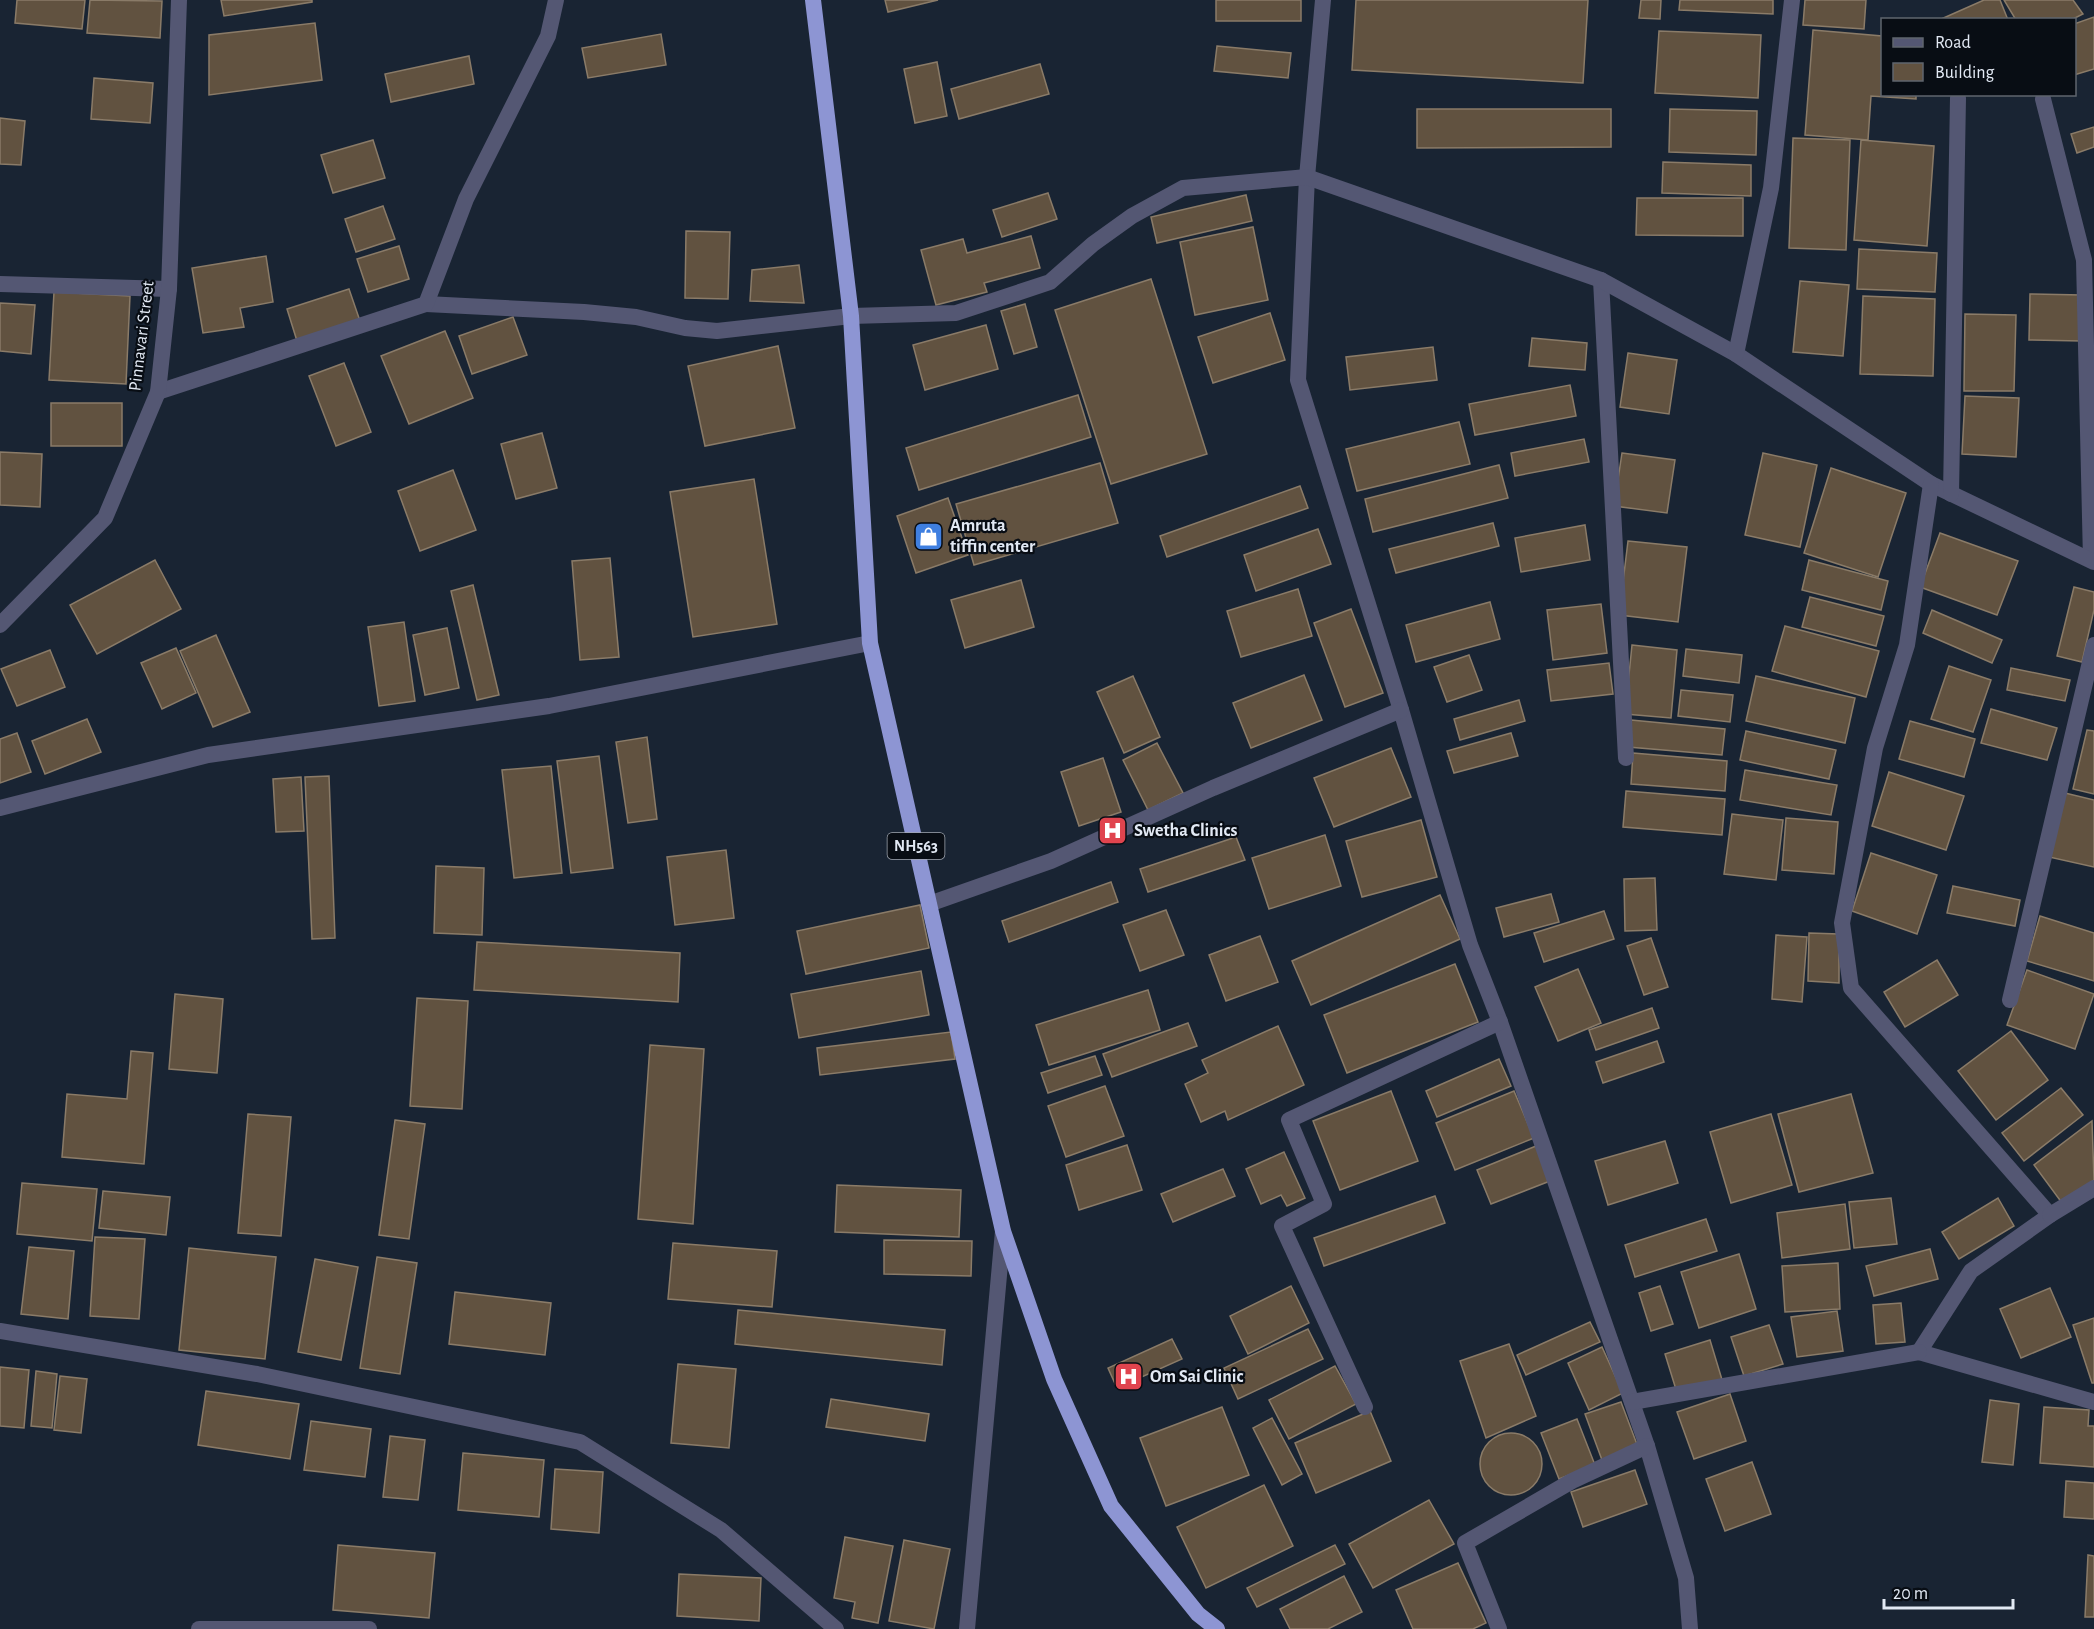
<svg xmlns="http://www.w3.org/2000/svg" width="2094" height="1629" font-family="'Alegreya Sans',sans-serif">
<style>
.building{fill:#615240;stroke:#8a7b68;stroke-width:1.5}
.lines{fill:none;stroke-linecap:round;stroke-linejoin:round}
.minor{stroke:#545773;stroke-width:16}
.trunk{stroke:#8d95d3;stroke-width:16}
.labels{text-anchor:middle;dominant-baseline:central;stroke-width:4.5;stroke-linejoin:round;paint-order:stroke}
.shield{fill:#080d14;stroke:#a1a7b1;stroke-width:1.5}
.shield-label{font-size:16px;font-weight:bold;fill:#e2e9f4}
.street-label{font-size:18px;fill:#e2e9f4;stroke:#080d14}
.poi-label{font-size:18px;font-weight:bold;fill:#e2e9f4;stroke:#080d14;text-anchor:start}
</style>
<rect width="100%" height="100%" fill="#192433"/>
<g class="building">
<polygon points="17,0 85,0 82,29 15,23"/>
<polygon points="90,0 162,1 160,38 87,33"/>
<polygon points="221,0 312,0 312,2 224,16"/>
<polygon points="885,0 938,0 888,12"/>
<rect x="1216" y="0" width="85" height="21"/>
<polygon points="1356,0 1588,0 1583,83 1352,70"/>
<polygon points="1641,0 1661,0 1660,19 1639,18"/>
<polygon points="1680,0 1773,0 1773,14 1679,10"/>
<polygon points="1805,0 1866,0 1864,29 1803,25"/>
<polygon points="1984,0 2000,0 2008,20 1939,20"/>
<polygon points="2004,0 2073,0 2083,14 2071,20 2016,20"/>
<polygon points="2094,17 2094,69 2074,75 2074,24"/>
<polygon points="315,23 322,80 209,95 209,35"/>
<polygon points="1813,30 1882,36 1882,94 1916,94 1916,99 1871,96 1868,140 1805,135"/>
<polygon points="1659,31 1761,35 1758,98 1655,93"/>
<polygon points="661,34 666,65 588,78 582,48"/>
<polygon points="1217,46 1291,53 1288,78 1214,71"/>
<polygon points="469,56 474,84 391,102 385,74"/>
<polygon points="937,62 947,116 915,123 904,69"/>
<polygon points="1040,64 1049,94 959,119 951,89"/>
<polygon points="94,78 153,83 150,123 91,119"/>
<polygon points="1417,109 1611,109 1611,147 1417,148"/>
<polygon points="1670,109 1757,111 1756,155 1669,152"/>
<polygon points="0,118 25,121 21,165 0,164"/>
<polygon points="2094,127 2094,147 2077,153 2071,134"/>
<polygon points="1793,138 1850,140 1846,250 1789,248"/>
<polygon points="373,140 385,178 333,193 321,155"/>
<polygon points="1861,140 1934,146 1927,246 1854,240"/>
<polygon points="1663,162 1751,165 1751,196 1662,193"/>
<polygon points="1048,193 1057,219 1002,237 993,210"/>
<polygon points="1246,195 1252,221 1157,243 1151,217"/>
<polygon points="1637,198 1743,198 1743,236 1636,235"/>
<polygon points="383,206 395,239 356,252 345,219"/>
<polygon points="1253,227 1268,300 1195,315 1180,242"/>
<polygon points="686,231 730,232 728,299 685,298"/>
<polygon points="1031,236 1040,268 984,283 987,292 936,305 921,250 963,239 967,253"/>
<polygon points="399,246 409,279 368,292 357,259"/>
<polygon points="1859,249 1937,253 1935,292 1857,289"/>
<polygon points="266,256 273,302 240,308 244,327 203,333 192,268"/>
<polygon points="799,265 804,303 750,301 752,270"/>
<polygon points="1151,279 1207,454 1111,484 1055,310"/>
<polygon points="1800,281 1849,285 1843,356 1793,352"/>
<polygon points="349,289 360,321 297,341 287,309"/>
<polygon points="54,292 130,296 126,384 49,380"/>
<polygon points="2030,294 2082,295 2081,341 2029,340"/>
<polygon points="1863,296 1935,299 1933,376 1860,374"/>
<polygon points="0,303 35,305 31,354 0,351"/>
<polygon points="1025,304 1037,347 1014,354 1001,311"/>
<polygon points="1270,313 1285,360 1213,383 1198,337"/>
<polygon points="1965,314 2016,315 2014,391 1964,391"/>
<polygon points="513,317 527,355 472,374 459,336"/>
<polygon points="986,325 998,369 925,390 913,345"/>
<polygon points="445,331 473,398 409,424 381,356"/>
<polygon points="1532,338 1587,343 1585,370 1529,366"/>
<polygon points="778,346 795,428 705,446 688,366"/>
<polygon points="1433,347 1437,380 1350,390 1346,357"/>
<polygon points="1628,353 1677,360 1669,414 1620,407"/>
<polygon points="344,363 371,432 336,446 309,376"/>
<polygon points="1570,385 1576,416 1475,435 1469,404"/>
<polygon points="1078,395 1091,437 919,490 906,448"/>
<polygon points="1965,396 2019,398 2016,457 1962,454"/>
<rect x="51" y="403" width="71" height="43"/>
<polygon points="1459,422 1470,464 1357,491 1346,449"/>
<polygon points="542,433 557,488 516,499 501,444"/>
<polygon points="1584,439 1589,462 1515,476 1511,453"/>
<polygon points="0,452 42,454 40,507 0,505"/>
<polygon points="1622,453 1675,460 1667,513 1614,506"/>
<polygon points="1763,453 1817,465 1800,547 1745,535"/>
<polygon points="1100,463 1118,523 974,565 956,504"/>
<polygon points="1499,465 1508,498 1373,532 1365,499"/>
<polygon points="1831,468 1906,493 1878,577 1804,553"/>
<polygon points="453,470 476,530 420,551 398,491"/>
<polygon points="754,479 777,624 693,637 670,492"/>
<polygon points="1300,486 1308,508 1167,557 1160,536"/>
<polygon points="948,498 968,555 916,573 897,516"/>
<polygon points="1493,523 1499,546 1396,573 1389,549"/>
<polygon points="1585,525 1590,560 1521,572 1515,538"/>
<polygon points="1318,529 1331,564 1256,591 1244,555"/>
<polygon points="1940,533 2018,561 1997,615 1920,587"/>
<polygon points="1628,541 1687,547 1678,622 1619,615"/>
<polygon points="610,558 619,657 580,660 572,561"/>
<polygon points="155,560 181,609 97,654 70,605"/>
<polygon points="1809,560 1888,581 1881,610 1802,590"/>
<polygon points="1021,580 1034,627 965,648 951,600"/>
<polygon points="473,585 499,695 477,700 451,591"/>
<polygon points="2074,587 2094,592 2094,610 2082,662 2057,656"/>
<polygon points="1298,589 1312,636 1241,657 1227,611"/>
<polygon points="1810,597 1884,616 1876,646 1802,627"/>
<polygon points="1490,602 1500,639 1416,662 1406,625"/>
<polygon points="1601,604 1607,653 1553,660 1547,610"/>
<polygon points="1351,609 1383,693 1345,707 1314,623"/>
<polygon points="1932,610 2002,640 1992,663 1923,633"/>
<polygon points="404,622 415,701 379,706 368,627"/>
<polygon points="1785,626 1879,651 1866,697 1772,671"/>
<polygon points="447,628 459,688 425,695 413,635"/>
<polygon points="216,635 250,712 213,727 180,651"/>
<polygon points="1632,645 1677,650 1671,718 1625,714"/>
<polygon points="176,648 196,693 162,709 141,663"/>
<polygon points="1686,649 1742,655 1739,683 1683,676"/>
<polygon points="50,650 65,687 17,706 1,669"/>
<polygon points="1469,655 1482,690 1447,702 1434,667"/>
<polygon points="1609,663 1613,694 1551,701 1547,670"/>
<polygon points="1949,666 1991,680 1973,732 1931,719"/>
<polygon points="2011,668 2070,680 2065,701 2007,690"/>
<polygon points="1304,675 1322,720 1251,748 1233,703"/>
<polygon points="1133,676 1160,737 1124,753 1097,692"/>
<polygon points="1756,676 1855,698 1845,743 1746,721"/>
<polygon points="1681,690 1733,695 1730,722 1678,716"/>
<polygon points="1519,700 1525,721 1460,740 1454,719"/>
<polygon points="1991,709 2057,728 2047,760 1981,743"/>
<polygon points="87,719 101,752 45,774 32,741"/>
<polygon points="1631,720 1725,729 1722,755 1628,747"/>
<polygon points="1910,721 1975,739 1964,777 1899,759"/>
<polygon points="2087,730 2094,731 2094,794 2073,789"/>
<polygon points="1746,731 1836,750 1829,779 1740,760"/>
<polygon points="17,733 31,772 0,783 0,739"/>
<polygon points="1511,733 1518,756 1454,773 1447,751"/>
<polygon points="647,737 657,819 628,823 616,742"/>
<polygon points="1157,743 1183,793 1148,810 1123,760"/>
<polygon points="1391,748 1411,797 1334,827 1314,778"/>
<polygon points="1633,753 1727,761 1725,791 1631,784"/>
<polygon points="599,756 613,868 571,873 557,761"/>
<polygon points="1103,758 1121,812 1079,826 1061,772"/>
<polygon points="551,766 562,873 514,878 502,770"/>
<polygon points="1745,770 1837,785 1831,815 1740,800"/>
<polygon points="1889,772 1964,796 1946,850 1872,826"/>
<polygon points="329,776 335,938 312,939 305,777"/>
<polygon points="301,777 304,831 276,832 273,779"/>
<polygon points="1626,791 1725,799 1722,835 1623,827"/>
<polygon points="2065,793 2094,800 2094,867 2049,857"/>
<polygon points="1732,814 1783,820 1776,880 1724,874"/>
<polygon points="1786,818 1838,822 1834,874 1782,870"/>
<polygon points="1421,820 1437,877 1362,897 1346,841"/>
<polygon points="1325,835 1341,886 1269,909 1252,858"/>
<polygon points="1236,837 1245,860 1148,892 1140,869"/>
<polygon points="726,850 734,918 675,925 667,857"/>
<polygon points="1871,853 1937,875 1917,934 1852,911"/>
<polygon points="436,866 484,868 482,935 434,933"/>
<polygon points="1655,878 1657,930 1625,931 1624,879"/>
<polygon points="1111,882 1118,902 1009,942 1002,921"/>
<polygon points="1953,886 2020,900 2015,926 1947,913"/>
<polygon points="1551,894 1559,922 1504,937 1496,908"/>
<polygon points="1440,895 1460,939 1311,1005 1292,961"/>
<polygon points="920,905 929,948 806,974 797,931"/>
<polygon points="1166,910 1184,955 1140,971 1123,925"/>
<polygon points="1604,911 1614,939 1544,962 1534,933"/>
<polygon points="2040,916 2094,933 2094,981 2027,961"/>
<polygon points="1809,933 1839,934 1839,983 1808,981"/>
<polygon points="1776,935 1807,937 1802,1002 1772,999"/>
<polygon points="1260,936 1278,982 1226,1001 1209,955"/>
<polygon points="1651,938 1668,987 1644,995 1627,946"/>
<polygon points="477,942 680,953 678,1002 474,990"/>
<polygon points="1937,960 1958,995 1905,1027 1884,992"/>
<polygon points="1455,964 1478,1022 1347,1073 1324,1015"/>
<polygon points="1578,969 1601,1023 1558,1041 1535,987"/>
<polygon points="2027,970 2094,994 2075,1049 2007,1025"/>
<polygon points="921,971 929,1015 799,1038 791,994"/>
<polygon points="1148,990 1160,1030 1049,1065 1036,1025"/>
<polygon points="175,994 223,999 217,1073 169,1069"/>
<polygon points="417,998 468,1001 462,1109 410,1106"/>
<polygon points="1652,1008 1659,1028 1596,1050 1589,1030"/>
<polygon points="1188,1023 1197,1046 1112,1077 1103,1054"/>
<polygon points="1278,1026 1304,1085 1228,1120 1225,1111 1201,1122 1185,1084 1208,1073 1202,1060"/>
<polygon points="2011,1031 2048,1080 1996,1120 1958,1071"/>
<polygon points="951,1032 955,1059 820,1075 817,1048"/>
<polygon points="1657,1041 1664,1062 1603,1083 1596,1062"/>
<polygon points="650,1045 704,1049 693,1224 638,1219"/>
<polygon points="131,1051 153,1053 144,1164 62,1157 67,1094 127,1099"/>
<polygon points="1095,1056 1102,1075 1048,1093 1041,1073"/>
<polygon points="1499,1059 1511,1086 1437,1117 1426,1091"/>
<polygon points="1105,1086 1124,1136 1066,1157 1048,1106"/>
<polygon points="2061,1088 2083,1115 2024,1161 2002,1133"/>
<polygon points="1391,1091 1418,1161 1340,1190 1313,1121"/>
<polygon points="1514,1091 1534,1138 1455,1170 1436,1123"/>
<polygon points="1851,1094 1873,1173 1799,1192 1778,1114"/>
<polygon points="248,1114 291,1117 281,1236 238,1233"/>
<polygon points="1771,1114 1792,1185 1731,1203 1710,1132"/>
<polygon points="395,1120 425,1124 409,1239 379,1235"/>
<polygon points="2092,1121 2094,1180 2062,1203 2034,1165"/>
<polygon points="1665,1141 1678,1183 1608,1205 1595,1161"/>
<polygon points="1127,1145 1142,1190 1079,1210 1066,1165"/>
<polygon points="1536,1146 1550,1181 1491,1204 1477,1170"/>
<polygon points="1284,1152 1305,1198 1287,1206 1281,1195 1261,1204 1246,1169"/>
<polygon points="1223,1169 1235,1196 1173,1222 1161,1194"/>
<polygon points="22,1183 97,1189 92,1241 17,1234"/>
<polygon points="837,1185 961,1190 959,1237 835,1232"/>
<polygon points="103,1191 170,1197 166,1235 99,1228"/>
<polygon points="1435,1196 1445,1223 1324,1266 1314,1238"/>
<polygon points="1891,1198 1897,1244 1854,1248 1849,1202"/>
<polygon points="1998,1198 2014,1226 1959,1259 1942,1232"/>
<polygon points="1845,1204 1850,1249 1782,1258 1777,1213"/>
<polygon points="1706,1219 1717,1251 1635,1277 1625,1245"/>
<polygon points="95,1237 145,1239 139,1319 90,1316"/>
<polygon points="884,1240 972,1241 971,1276 884,1274"/>
<polygon points="673,1243 777,1251 772,1307 668,1299"/>
<polygon points="29,1247 74,1251 68,1319 21,1314"/>
<polygon points="189,1248 276,1257 265,1359 179,1350"/>
<polygon points="1930,1249 1938,1279 1874,1296 1866,1266"/>
<polygon points="1739,1254 1756,1309 1699,1328 1681,1272"/>
<polygon points="377,1257 417,1263 400,1374 360,1368"/>
<polygon points="315,1259 358,1267 341,1360 298,1352"/>
<polygon points="1838,1263 1840,1309 1785,1312 1782,1266"/>
<polygon points="1291,1286 1309,1323 1248,1354 1230,1316"/>
<polygon points="1660,1286 1673,1324 1651,1331 1639,1293"/>
<polygon points="2050,1288 2071,1337 2021,1358 2000,1309"/>
<polygon points="455,1292 551,1303 545,1355 449,1344"/>
<polygon points="1901,1303 1905,1342 1876,1344 1873,1305"/>
<polygon points="738,1310 945,1330 942,1365 735,1344"/>
<polygon points="1837,1311 1843,1351 1797,1357 1791,1317"/>
<polygon points="2094,1318 2094,1383 2092,1383 2073,1325"/>
<polygon points="1590,1322 1600,1342 1526,1375 1517,1355"/>
<polygon points="1769,1325 1783,1364 1744,1376 1731,1337"/>
<polygon points="1308,1329 1323,1359 1238,1399 1224,1368"/>
<polygon points="1172,1339 1182,1359 1117,1388 1108,1368"/>
<polygon points="1710,1340 1723,1383 1678,1396 1665,1354"/>
<polygon points="1509,1344 1536,1416 1486,1438 1460,1361"/>
<polygon points="1602,1347 1623,1393 1589,1410 1568,1363"/>
<polygon points="678,1364 736,1369 729,1448 671,1443"/>
<polygon points="1335,1366 1356,1404 1289,1439 1269,1400"/>
<polygon points="0,1367 29,1370 24,1428 0,1426"/>
<polygon points="36,1371 57,1374 52,1428 31,1426"/>
<polygon points="60,1376 87,1379 81,1433 54,1430"/>
<polygon points="206,1391 299,1404 290,1459 198,1445"/>
<polygon points="1730,1394 1746,1441 1694,1459 1677,1412"/>
<polygon points="831,1399 929,1414 925,1441 826,1427"/>
<polygon points="1990,1400 2019,1404 2013,1465 1982,1462"/>
<polygon points="1621,1402 1638,1447 1602,1460 1585,1414"/>
<polygon points="1222,1407 1249,1475 1166,1506 1140,1438"/>
<polygon points="2044,1407 2089,1410 2088,1426 2094,1426 2094,1467 2040,1463"/>
<polygon points="1370,1411 1391,1461 1316,1493 1295,1443"/>
<polygon points="1272,1418 1302,1474 1282,1485 1253,1428"/>
<polygon points="1577,1419 1595,1465 1559,1479 1541,1433"/>
<polygon points="311,1421 371,1429 365,1477 304,1470"/>
<circle cx="1511" cy="1464" r="31"/>
<polygon points="390,1436 425,1440 418,1500 383,1497"/>
<polygon points="463,1453 544,1460 539,1517 458,1510"/>
<polygon points="1752,1462 1771,1514 1725,1531 1706,1479"/>
<polygon points="555,1469 603,1472 599,1533 551,1529"/>
<polygon points="1635,1470 1647,1504 1583,1527 1571,1492"/>
<polygon points="2066,1481 2094,1483 2094,1519 2064,1517"/>
<polygon points="1264,1485 1293,1546 1206,1588 1177,1527"/>
<polygon points="1429,1500 1454,1544 1373,1588 1349,1544"/>
<polygon points="845,1537 893,1546 878,1623 852,1618 855,1602 834,1598"/>
<polygon points="904,1540 950,1549 934,1629 889,1621"/>
<polygon points="338,1545 435,1553 429,1618 333,1610"/>
<polygon points="1335,1545 1345,1564 1257,1607 1247,1588"/>
<polygon points="2088,1555 2094,1556 2094,1617 2085,1617"/>
<polygon points="1458,1563 1486,1623 1473,1629 1413,1629 1396,1590"/>
<polygon points="679,1574 761,1578 759,1621 677,1616"/>
<polygon points="1344,1576 1362,1612 1328,1629 1290,1629 1280,1609"/>
</g>
<g class="lines">
<g class="minor">
<polyline points="1323,0 1307,177 1298,380 1401,710 1470,945 1500,1022 1647,1446 1686,1578 1690,1629"/>
<polyline points="2043,99 2084,260 2091,560"/>
<polyline points="1601,280 1626,758"/>
<polyline points="0,284 169,289"/>
<polyline points="426,304 584,312 636,317 685,328 717,331 851,316 956,313 1050,282 1093,244 1132,216 1183,188 1307,177 1601,280 1736,354 1931,484 2094,562"/>
<polyline points="1736,354 1771,188 1792,0"/>
<polyline points="158,392 426,304 466,199 548,36 556,0"/>
<polyline points="1931,484 1907,645 1875,748 1842,923 1851,988 2050,1215 1971,1271 1919,1352 2094,1402"/>
<polyline points="1951,494 1958,98"/>
<polyline points="0,625 105,518 158,392 169,289 179,0"/>
<polyline points="0,808 208,755 549,706 870,643"/>
<polyline points="929,904 1051,861 1213,788 1401,710"/>
<polyline points="2010,1000 2094,645"/>
<polyline points="2050,1215 2094,1188"/>
<polyline points="0,1331 257,1374 580,1442 721,1530 836,1629"/>
<polyline points="1632,1402 1919,1352"/>
<polyline points="1365,1407 1282,1226 1324,1204 1289,1120 1500,1022"/>
<polyline points="199,1629 369,1629"/>
<polyline points="967,1629 1003,1231"/>
<polyline points="1499,1629 1465,1543 1572,1481 1647,1446"/>
</g>
<polyline class="trunk" points="813,0 851,316 870,643 1003,1231 1054,1379 1111,1506 1198,1614 1217,1629"/>
</g>
<defs>
<symbol id="shop-square" viewBox="-11 -11 22 22"><rect x="-9" y="-9" width="18" height="18" rx="4" fill="#3f7fe0" stroke="#080d14"/><path d="M-5-2.5h2.3a2.7 3.5 0 0 1 5.4 0H5L5.5 6h-11ZM-1.5-2.5h3a1.5 2.3 0 0 0-3 0Z" fill="#fff"/></symbol>
<symbol id="hospital-square" viewBox="-11 -11 22 22"><rect x="-9" y="-9" width="18" height="18" rx="4" fill="#e0444e" stroke="#080d14"/><path d="M-5-5h3v3.5h4V-5h3V5h-3V1.5h-4V5h-3Z" fill="#fff"/></symbol>
</defs>
<g fill-rule="evenodd">
<use href="#shop-square" x="912" y="520" width="33" height="33"/>
<use href="#hospital-square" x="1096" y="814" width="33" height="33"/>
<use href="#hospital-square" x="1112" y="1360" width="33" height="33"/>
</g>
<g class="labels">
<rect class="shield" x="887.5" y="833" width="57" height="26" rx="4.5"/>
<g class="shield-label">
<text x="916" y="846">NH563</text>
</g>
<g class="street-label">
<text transform="translate(142 336) rotate(-83)">Pinnavari Street</text>
</g>
<g class="poi-label">
<text x="950" y="526">Amruta<tspan x="950" dy="21">tiffin center</tspan></text>
<text x="1134" y="831">Swetha Clinics</text>
<text x="1150" y="1377">Om Sai Clinic</text>
</g>
</g>
<rect x="1881" y="18" width="195" height="78" fill="#080d14" stroke="#5f656e" stroke-width="1.5"/>
<rect x="1893" y="38" width="30" height="9" fill="#545773" stroke="#5f656e" stroke-width="1.5"/>
<text x="1935" y="48" font-size="18" fill="#e2e9f4">Road</text>
<rect x="1893" y="63" width="30" height="18" fill="#615240" stroke="#5f656e" stroke-width="1.5"/>
<text x="1935" y="78" font-size="18" fill="#e2e9f4">Building</text>
<path d="M1884 1599v9h129v-9" fill="none" stroke="#e2e9f4" stroke-width="3"/>
<text x="1893" y="1599" font-size="18" fill="#e2e9f4" stroke="#080d14" stroke-width="4.5" paint-order="stroke">20 m</text>
</svg>
